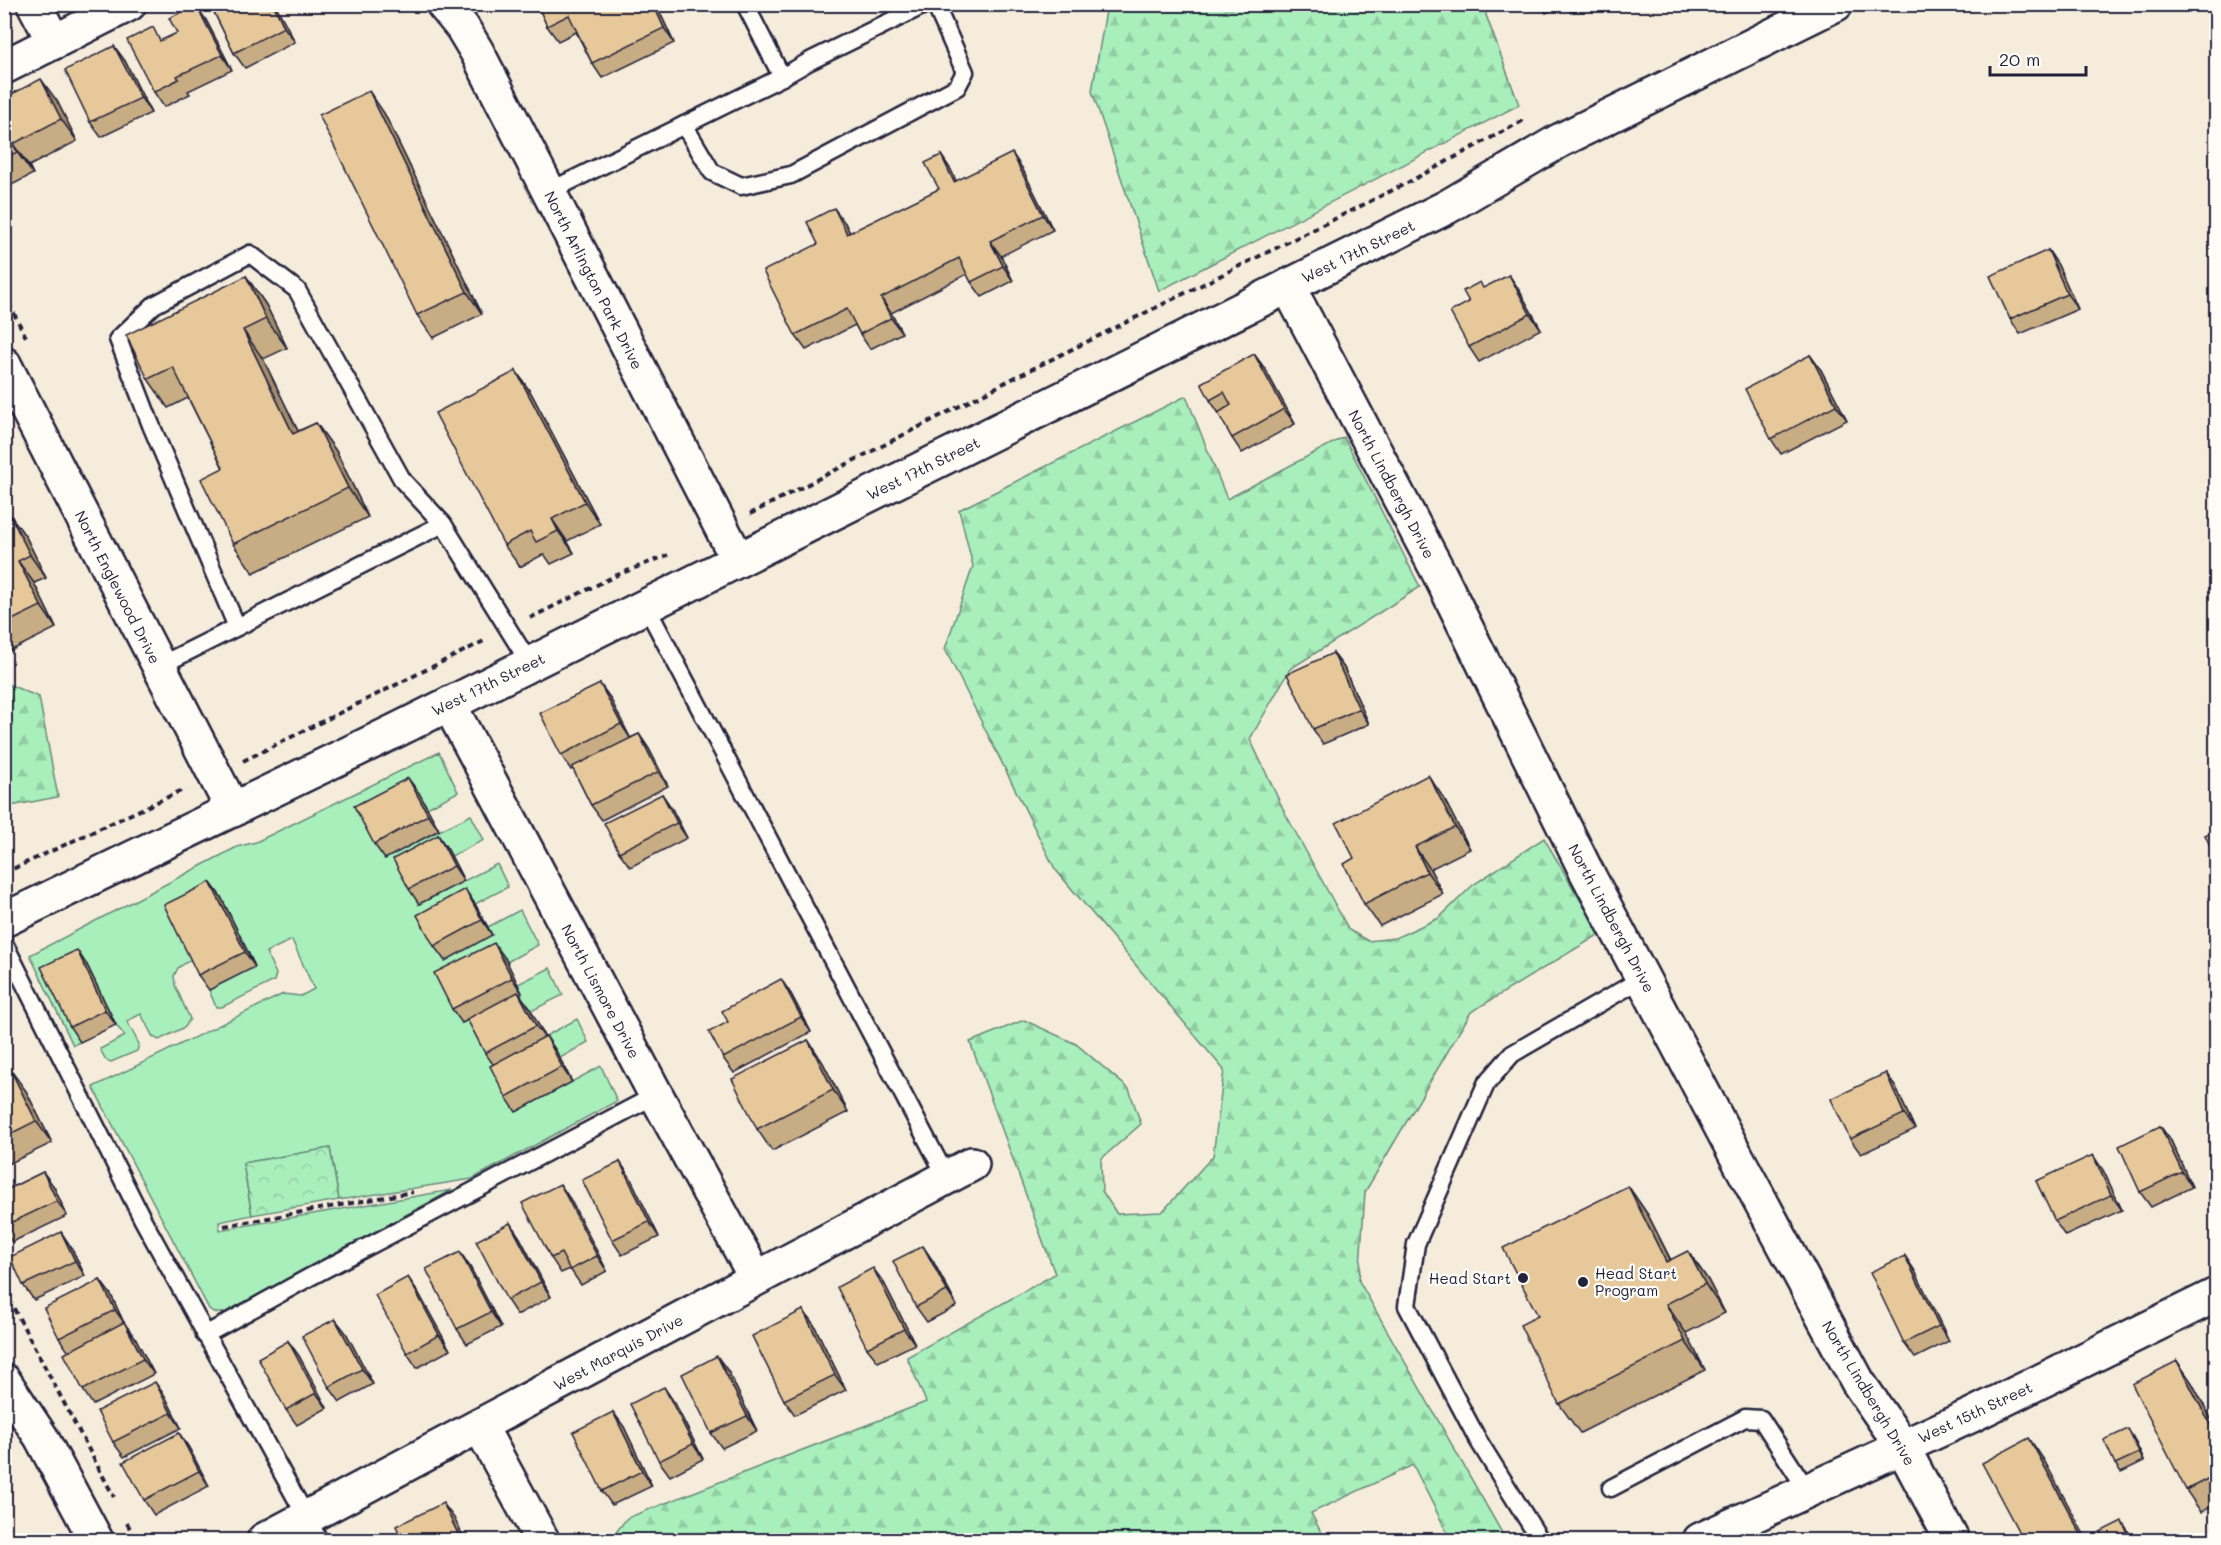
<svg xmlns="http://www.w3.org/2000/svg" width="2221" height="1545" font-family="Mali,sans-serif">
<style>
.grass{fill:#a9efbb;stroke:#66887b;stroke-width:1.5}
.forest{fill:url(#forest-firs);stroke:#66887b;stroke-width:1.5}
.park{fill:url(#park-crowns);stroke:#66887b;stroke-width:1.5}
.lines{fill:none;stroke-linecap:round;stroke-linejoin:round}
.lane-casing{stroke:#22223b;stroke-width:21}
.street-casing{stroke:#22223b;stroke-width:38}
.secondary-casing{stroke:#22223b;stroke-width:38}
.path{stroke:#22223b;stroke-width:4;stroke-dasharray:6 4.5;stroke-linecap:butt}
.lane{stroke:#fdfcf7;stroke-width:16}
.street{stroke:#fdfcf7;stroke-width:33}
.secondary{stroke:#fdfcf7;stroke-width:33}
.wall{fill:#c7ac84;stroke:#22223b;stroke-width:1.5}
.shaded-wall{fill:#a28c6c;stroke:#22223b;stroke-width:1.5}
.building{fill:#e7c89a;stroke:#22223b;stroke-width:1.5}
.poi-dot{fill:#22223b;stroke:#fdfcf7;stroke-width:2}
.labels{text-anchor:middle;dominant-baseline:central;stroke-width:4.5;stroke-linejoin:round;paint-order:stroke}
.street-label{font-size:15px;fill:#22223b;stroke:#fdfcf7}
.poi-label{font-size:15px;fill:#22223b;stroke:#fdfcf7;text-anchor:start}
</style>
<defs>
<pattern id="forest-firs" width="22" height="20" patternUnits="userSpaceOnUse" patternTransform="scale(1.5)"><rect width="22" height="20" fill="#a9efbb"/><path d="M5 1l3.5 6h-7zM16 11l3.5 6h-7z" fill="#91cda2"/></pattern>
<pattern id="park-crowns" width="20" height="18" patternUnits="userSpaceOnUse" patternTransform="scale(1.5)"><rect width="20" height="18" fill="#a9efbb"/><path d="M2 6a3 3 0 1 1 6 0M12 15a3 3 0 1 1 6 0" fill="none" stroke="#91cda2"/></pattern>
</defs>
<rect width="100%" height="100%" fill="#f6ecdb"/>
<filter id="ink" filterUnits="userSpaceOnUse"><feTurbulence type="fractalNoise" baseFrequency=".0167" numOctaves="2"/><feDisplacementMap in="SourceGraphic" scale="12" xChannelSelector="R" yChannelSelector="G"/><feConvolveMatrix kernelMatrix="1 2 1 2 8 2 1 2 1" color-interpolation-filters="sRGB"/></filter>
<g filter="url(#ink)">
<polygon class="grass" points="439,752 458,792 427,808 419,793 385,858 471,815 484,840 451,856 419,904 497,864 508,887 475,904 488,927 520,910 538,945 507,962 504,958 462,1023 522,994 518,984 550,968 563,995 531,1011 544,1037 577,1019 588,1042 560,1058 516,1112 601,1066 617,1101 472,1179 339,1200 330,1148 243,1163 252,1215 219,1222 220,1230 452,1190 224,1313 215,1313 209,1309 93,1087 283,994 301,996 314,989 292,940 266,952 276,974 274,981 222,1007 216,1007 209,990 255,966 221,897 193,958 178,968 174,976 175,985 190,1019 185,1027 159,1040 153,1037 141,1014 127,1021 139,1044 137,1051 111,1062 106,1060 100,1049 125,1036 116,1025 87,965 51,982 80,1042 73,1045 30,955 237,847 256,842"/>
<g class="forest">
<polygon points="1486,4 1486,15 1519,105 1159,291 1092,91 1107,5"/>
<polygon points="1186,396 1227,499 1344,437 1420,587 1290,669 1250,739 1285,813 1349,930 1368,941 1395,938 1439,918 1473,885 1544,838 1600,934 1471,1012 1365,1192 1359,1281 1506,1540 1451,1540 1413,1465 1311,1513 1325,1540 610,1540 627,1518 926,1402 907,1357 1055,1274 970,1042 1024,1020 1076,1044 1129,1089 1141,1124 1101,1159 1102,1191 1117,1214 1162,1212 1213,1156 1224,1070 1055,869 945,649 973,566 959,510"/>
<polygon points="5,683 39,697 58,797 5,807"/>
</g>
<polygon class="park" points="330,1148 339,1200 252,1215 243,1163"/>
<g class="lines">
<defs>
<g id="lane">
<polyline points="745,4 782,77 810,61 926,4"/>
<polyline points="684,125 712,172 741,186 791,175 957,87 965,72 935,4"/>
<polyline points="548,192 782,77"/>
<polyline points="646,606 947,1178"/>
<polyline points="237,627 151,425 118,339 154,305 250,254 297,290 403,481 443,524"/>
<polyline points="159,666 443,524 530,664"/>
<polyline points="4,943 143,1220 319,1540"/>
<polyline points="205,1335 308,1278 656,1095"/>
<polyline points="1611,1488 1745,1418 1761,1419 1807,1490"/>
<polyline points="1540,1540 1478,1440 1407,1306 1416,1244 1486,1084 1512,1054 1643,978"/>
</g>
<g id="street">
<polyline points="34,4 54,42"/>
<polyline points="443,4 462,27 477,52 738,560"/>
<polyline points="4,67 129,4"/>
<polyline points="1288,286 1440,575 1585,869 1739,1161 1858,1382 1902,1446 1952,1540"/>
<polyline points="4,364 233,810"/>
<polyline points="449,704 656,1095 756,1278"/>
<polyline points="480,1426 542,1540"/>
<polyline points="264,1540 972,1164"/>
<polyline points="1700,1540 1970,1416 2216,1295"/>
</g>
<g id="secondary">
<polyline points="4,920 397,730 1447,207 1559,141 1836,4"/>
<polyline points="4,1381 41,1437 96,1540"/>
</g>
</defs>
<use href="#lane" class="lane-casing"/>
<use href="#street" class="street-casing"/>
<use href="#secondary" class="secondary-casing"/>
<g class="path">
<polyline points="4,294 27,339"/>
<polyline points="750,514 1012,379 1407,183 1526,119"/>
<polyline points="530,618 617,575 668,555"/>
<polyline points="243,761 486,640"/>
<polyline points="4,873 185,789"/>
<polyline points="224,1226 413,1192"/>
<polyline points="4,1290 114,1497"/>
<polyline points="127,1523 136,1540"/>
</g>
<use href="#lane" class="lane"/>
<use href="#street" class="street"/>
<use href="#secondary" class="secondary"/>
</g>
<g class="wall">
<polygon points="210,4 275,4 295,42 245,68 234,53"/>
<polygon points="537,4 656,4 674,43 602,78 592,63 576,32 558,41 547,26"/>
<polygon points="1540,4 1564,4 1546,13"/>
<polygon points="1566,4 1589,4 1571,13"/>
<polygon points="206,20 232,70 188,91 190,94 164,107 154,92 162,40"/>
<polygon points="114,46 125,61 151,113 101,137 90,122"/>
<polygon points="4,98 57,101 77,141 29,166 33,174 4,189"/>
<polygon points="384,113 482,314 433,338 417,315"/>
<polygon points="941,155 951,170 956,181 1022,168 1053,230 1001,256 1013,281 982,297 971,282 967,274 891,313 902,333 870,349 860,334 855,325 806,350 795,335 818,244 845,223 850,233 939,189"/>
<polygon points="2048,250 2058,265 2078,309 2020,334 2010,319"/>
<polygon points="1509,275 1519,290 1541,329 1479,362 1469,347 1469,302 1484,288"/>
<polygon points="246,276 266,305 287,348 263,359 298,431 316,423 336,451 368,517 253,573 233,544 223,468 188,398 168,408 148,379"/>
<polygon points="1254,354 1265,369 1295,424 1242,453 1232,438 1218,412 1210,400"/>
<polygon points="1810,355 1821,370 1847,420 1781,454 1771,439"/>
<polygon points="516,371 531,393 600,524 567,541 574,553 551,564 544,554 520,567 504,545"/>
<polygon points="10,515 26,537 46,578 34,583 56,628 4,654 4,518"/>
<polygon points="1333,653 1344,668 1369,724 1323,744 1313,729"/>
<polygon points="600,684 610,698 630,738 639,734 649,749 668,786 602,820 591,805 573,769 571,770 561,755"/>
<polygon points="419,793 439,830 385,859 374,844"/>
<polygon points="662,794 672,809 687,838 630,867 619,852"/>
<polygon points="1443,797 1470,849 1430,869 1443,894 1380,926 1364,904 1354,858"/>
<polygon points="438,835 448,850 464,881 419,904 409,889"/>
<polygon points="210,882 221,897 255,967 209,990 198,975"/>
<polygon points="475,904 492,935 445,961 434,946"/>
<polygon points="505,958 522,993 520,995 529,1007 545,1037 546,1036 556,1051 572,1082 516,1112 506,1097 493,1064 485,1053 468,1020 462,1023 452,1009"/>
<polygon points="87,965 116,1025 80,1042 70,1027"/>
<polygon points="791,994 811,1032 734,1073 723,1058 728,1022"/>
<polygon points="808,1040 823,1063 848,1112 772,1151 757,1129"/>
<polygon points="4,1072 26,1091 52,1143 4,1166"/>
<polygon points="1886,1073 1896,1088 1915,1129 1861,1154 1850,1139"/>
<polygon points="2160,1126 2171,1141 2192,1187 2151,1207 2140,1192"/>
<polygon points="620,1162 630,1177 659,1237 622,1255 612,1240"/>
<polygon points="2103,1170 2122,1210 2065,1236 2055,1221"/>
<polygon points="43,1172 54,1187 67,1216 12,1242 4,1231 4,1191"/>
<polygon points="1628,1186 1648,1215 1671,1260 1688,1251 1708,1280 1725,1313 1686,1333 1705,1370 1580,1433 1559,1404 1538,1316"/>
<polygon points="570,1199 607,1271 581,1285 570,1269 561,1273 551,1258"/>
<polygon points="510,1223 520,1238 551,1297 517,1315 507,1300"/>
<polygon points="61,1232 71,1247 85,1276 34,1300 23,1285"/>
<polygon points="460,1252 470,1267 501,1327 467,1344 457,1329"/>
<polygon points="1905,1256 1915,1271 1949,1341 1915,1358 1904,1343"/>
<polygon points="933,1261 957,1306 927,1322 916,1307"/>
<polygon points="100,1280 111,1295 124,1323 135,1337 154,1374 93,1405 83,1390 68,1351 59,1338"/>
<polygon points="884,1283 915,1344 878,1362 867,1348"/>
<polygon points="418,1292 450,1350 417,1368 407,1353"/>
<polygon points="803,1310 814,1325 846,1390 795,1415 784,1400"/>
<polygon points="335,1319 346,1333 373,1384 340,1402 329,1387"/>
<polygon points="288,1341 299,1356 327,1408 297,1425 286,1410"/>
<polygon points="2177,1361 2192,1383 2217,1430 2217,1504 2201,1512 2186,1490"/>
<polygon points="728,1371 757,1431 722,1448 711,1433"/>
<polygon points="165,1396 181,1428 124,1457 113,1442"/>
<polygon points="674,1402 703,1459 670,1476 659,1461"/>
<polygon points="613,1412 624,1427 652,1486 612,1505 602,1491"/>
<polygon points="179,1433 189,1448 209,1486 154,1515 144,1500"/>
<polygon points="2133,1437 2144,1461 2121,1472 2115,1464"/>
</g>
<g class="shaded-wall">
<polygon points="273,4 275,4 295,42 284,27"/>
<polygon points="653,4 656,4 674,43 664,28"/>
<polygon points="196,5 206,20 232,70 222,55"/>
<polygon points="114,46 125,61 151,113 141,98"/>
<polygon points="41,79 57,101 77,141 61,119"/>
<polygon points="369,91 384,113 482,314 467,292"/>
<polygon points="13,144 29,166 33,174 17,152"/>
<polygon points="1012,153 1022,168 1053,230 1043,215"/>
<polygon points="941,155 951,170 964,197 954,182"/>
<polygon points="834,208 845,223 858,249 847,234"/>
<polygon points="990,241 1001,256 1013,281 1003,266"/>
<polygon points="2048,250 2058,265 2078,309 2067,294"/>
<polygon points="1509,275 1519,290 1541,329 1530,314"/>
<polygon points="246,276 266,305 287,348 266,319"/>
<polygon points="881,298 891,313 902,333 891,318"/>
<polygon points="243,330 263,359 313,462 293,434"/>
<polygon points="1254,354 1265,369 1295,424 1284,409"/>
<polygon points="1810,355 1821,370 1847,420 1836,405"/>
<polygon points="516,371 531,393 600,524 585,502"/>
<polygon points="316,423 336,451 368,517 348,488"/>
<polygon points="10,515 26,537 46,578 30,555"/>
<polygon points="552,519 567,541 574,553 558,531"/>
<polygon points="18,561 34,583 56,628 41,606"/>
<polygon points="1333,653 1344,668 1369,724 1359,709"/>
<polygon points="600,684 610,698 631,739 621,724"/>
<polygon points="639,734 649,749 668,786 658,772"/>
<polygon points="1428,775 1443,797 1470,849 1455,827"/>
<polygon points="408,778 419,793 439,830 428,815"/>
<polygon points="662,794 672,809 687,838 677,823"/>
<polygon points="438,835 448,850 464,881 454,866"/>
<polygon points="1415,847 1430,869 1443,894 1427,872"/>
<polygon points="210,882 221,897 255,967 245,952"/>
<polygon points="465,889 475,904 492,935 482,920"/>
<polygon points="494,943 505,958 522,993 512,978"/>
<polygon points="77,950 87,965 116,1025 105,1010"/>
<polygon points="781,979 791,994 811,1032 801,1017"/>
<polygon points="518,992 529,1007 547,1041 536,1026"/>
<polygon points="546,1036 556,1051 572,1082 562,1067"/>
<polygon points="808,1040 823,1063 848,1112 833,1090"/>
<polygon points="10,1069 26,1091 52,1143 36,1121"/>
<polygon points="1886,1073 1896,1088 1915,1129 1904,1114"/>
<polygon points="2160,1126 2171,1141 2192,1187 2182,1172"/>
<polygon points="2093,1155 2103,1170 2122,1210 2111,1195"/>
<polygon points="620,1162 630,1177 659,1237 649,1222"/>
<polygon points="43,1172 54,1187 67,1216 57,1201"/>
<polygon points="560,1184 570,1199 607,1271 597,1256"/>
<polygon points="1628,1186 1648,1215 1686,1291 1666,1262"/>
<polygon points="510,1223 520,1238 551,1297 541,1282"/>
<polygon points="61,1232 71,1247 85,1276 75,1261"/>
<polygon points="923,1246 933,1261 957,1306 947,1291"/>
<polygon points="1688,1251 1708,1280 1725,1313 1705,1284"/>
<polygon points="460,1252 470,1267 501,1327 491,1312"/>
<polygon points="1905,1256 1915,1271 1949,1341 1939,1326"/>
<polygon points="873,1268 884,1283 915,1344 904,1329"/>
<polygon points="408,1277 418,1292 450,1350 439,1335"/>
<polygon points="100,1280 111,1295 124,1323 135,1337 154,1374 143,1359 126,1325 115,1310"/>
<polygon points="1666,1304 1686,1333 1705,1370 1685,1341"/>
<polygon points="803,1310 814,1325 846,1390 835,1375"/>
<polygon points="335,1319 346,1333 373,1384 362,1369"/>
<polygon points="288,1341 299,1356 327,1408 316,1393"/>
<polygon points="717,1356 728,1371 757,1431 747,1416"/>
<polygon points="2177,1361 2192,1383 2217,1430 2217,1438"/>
<polygon points="155,1382 165,1396 181,1428 171,1413"/>
<polygon points="664,1387 674,1402 703,1459 693,1444"/>
<polygon points="613,1412 624,1427 652,1486 642,1471"/>
<polygon points="2128,1429 2133,1437 2144,1461 2139,1453"/>
<polygon points="179,1433 189,1448 209,1486 199,1471"/>
<polygon points="2029,1438 2044,1460 2087,1540 2084,1540"/>
<polygon points="443,1503 454,1518 465,1540 461,1540"/>
<polygon points="2122,1521 2127,1529 2133,1540 2131,1540"/>
</g>
<g class="building">
<polygon points="210,4 273,4 284,27 234,53"/>
<polygon points="537,4 653,4 664,28 592,63 569,15 547,26"/>
<polygon points="196,5 222,55 177,76 179,79 154,92 127,40 153,27 160,41 177,33 169,18"/>
<polygon points="114,46 141,98 90,122 65,70"/>
<polygon points="41,79 61,119 13,144 17,152 4,159 4,98"/>
<polygon points="369,91 467,292 417,315 319,115"/>
<polygon points="1012,153 1043,215 990,241 1003,266 971,282 959,258 881,298 891,318 860,334 847,309 795,335 763,271 818,244 807,222 834,208 847,234 939,189 925,163 941,155 954,182"/>
<polygon points="2048,250 2067,294 2010,319 1990,276"/>
<polygon points="1509,275 1530,314 1469,347 1450,312 1469,302 1463,291 1480,282 1483,288"/>
<polygon points="246,276 266,319 243,330 293,434 316,423 348,488 233,544 201,479 223,468 173,367 148,379 126,335"/>
<polygon points="1254,354 1284,409 1232,438 1218,413 1231,405 1224,392 1210,400 1201,383"/>
<polygon points="1810,355 1836,405 1771,439 1745,389"/>
<polygon points="516,371 585,502 552,519 558,531 536,542 530,531 504,545 435,413"/>
<polygon points="10,515 30,555 18,561 41,606 4,624 4,518"/>
<polygon points="1333,653 1359,709 1313,729 1287,674"/>
<polygon points="600,684 621,724 561,755 540,713"/>
<polygon points="639,734 658,772 591,805 572,767"/>
<polygon points="1428,775 1455,827 1415,847 1427,872 1364,904 1344,864 1354,858 1336,823"/>
<polygon points="408,778 428,815 374,844 354,806"/>
<polygon points="662,794 677,823 619,852 604,823"/>
<polygon points="2217,830 2217,861 2205,835"/>
<polygon points="438,835 454,866 409,889 393,859"/>
<polygon points="210,882 245,952 198,975 164,905"/>
<polygon points="465,889 482,920 434,946 417,915"/>
<polygon points="494,943 512,978 452,1009 434,973"/>
<polygon points="77,950 105,1010 70,1027 41,967"/>
<polygon points="781,979 801,1017 723,1058 709,1032 728,1022 722,1011"/>
<polygon points="518,992 536,1026 485,1053 467,1019"/>
<polygon points="546,1036 562,1067 506,1097 490,1066"/>
<polygon points="808,1040 833,1090 757,1129 732,1079"/>
<polygon points="10,1069 36,1121 4,1137 4,1072"/>
<polygon points="1886,1073 1904,1114 1850,1139 1831,1099"/>
<polygon points="2160,1126 2182,1172 2140,1192 2119,1146"/>
<polygon points="2093,1155 2111,1195 2055,1221 2036,1181"/>
<polygon points="620,1162 649,1222 612,1240 582,1180"/>
<polygon points="43,1172 57,1201 4,1226 4,1191"/>
<polygon points="560,1184 597,1256 570,1270 561,1253 551,1258 522,1203"/>
<polygon points="1628,1186 1666,1262 1688,1251 1705,1284 1666,1304 1685,1341 1559,1404 1520,1325 1538,1316 1503,1248"/>
<polygon points="510,1223 541,1282 507,1300 476,1241"/>
<polygon points="61,1232 75,1261 23,1285 10,1257"/>
<polygon points="923,1246 947,1291 916,1307 893,1261"/>
<polygon points="460,1252 491,1312 457,1329 426,1269"/>
<polygon points="1905,1256 1939,1326 1904,1343 1870,1272"/>
<polygon points="873,1268 904,1329 867,1348 837,1287"/>
<polygon points="408,1277 439,1335 407,1353 375,1295"/>
<polygon points="100,1280 115,1310 59,1338 44,1308"/>
<polygon points="803,1310 835,1375 784,1400 752,1336"/>
<polygon points="335,1319 362,1369 329,1387 302,1336"/>
<polygon points="124,1322 143,1359 83,1390 64,1354"/>
<polygon points="288,1341 316,1393 286,1410 258,1358"/>
<polygon points="717,1356 747,1416 711,1433 682,1374"/>
<polygon points="2177,1361 2217,1438 2217,1474 2186,1490 2132,1384"/>
<polygon points="155,1382 171,1413 113,1442 97,1411"/>
<polygon points="664,1387 693,1444 659,1461 630,1404"/>
<polygon points="613,1412 642,1471 602,1491 573,1432"/>
<polygon points="2128,1429 2139,1453 2115,1464 2104,1440"/>
<polygon points="179,1433 199,1471 144,1500 123,1462"/>
<polygon points="2029,1438 2084,1540 2023,1540 1982,1463"/>
<polygon points="443,1503 461,1540 403,1540 396,1526"/>
<polygon points="2122,1521 2131,1540 2104,1540 2100,1532"/>
</g>
</g>
<g class="poi-dot">
<circle cx="1523" cy="1278" r="6"/>
<circle cx="1583" cy="1282" r="6"/>
</g>
<g class="labels">
<g class="street-label">
<text transform="translate(1358 251) rotate(-26)">West 17th Street</text>
<text transform="translate(594 280) rotate(63)">North Arlington Park Drive</text>
<text transform="translate(923 468) rotate(-26)">West 17th Street</text>
<text transform="translate(1392 484) rotate(62)">North Lindbergh Drive</text>
<text transform="translate(118 587) rotate(63)">North Englewood Drive</text>
<text transform="translate(488 684) rotate(-26)">West 17th Street</text>
<text transform="translate(1612 918) rotate(62)">North Lindbergh Drive</text>
<text transform="translate(601 991) rotate(62)">North Lismore Drive</text>
<text transform="translate(618 1352) rotate(-28)">West Marquis Drive</text>
<text transform="translate(1869 1393) rotate(59)">North Lindbergh Drive</text>
<text transform="translate(1975 1412) rotate(-25)">West 15th Street</text>
</g>
<g class="poi-label">
<text x="1595" y="1273">Head Start<tspan x="1595" dy="17">Program</tspan></text>
<text x="1511" y="1278" text-anchor="end">Head Start</text>
</g>
</g>
<rect width="2221" height="1545" fill="none" stroke="#fdfcf7" stroke-width="24"/>
<rect x="12" y="12" width="2197" height="1521" fill="none" stroke="#22223b" stroke-width="2" filter="url(#ink)"/>
<path d="M1990 66v9h96v-9" fill="none" stroke="#22223b" stroke-width="3"/>
<text x="1999" y="66" font-size="18" fill="#22223b" stroke="#fdfcf7" stroke-width="4.5" paint-order="stroke">20 m</text>
</svg>
